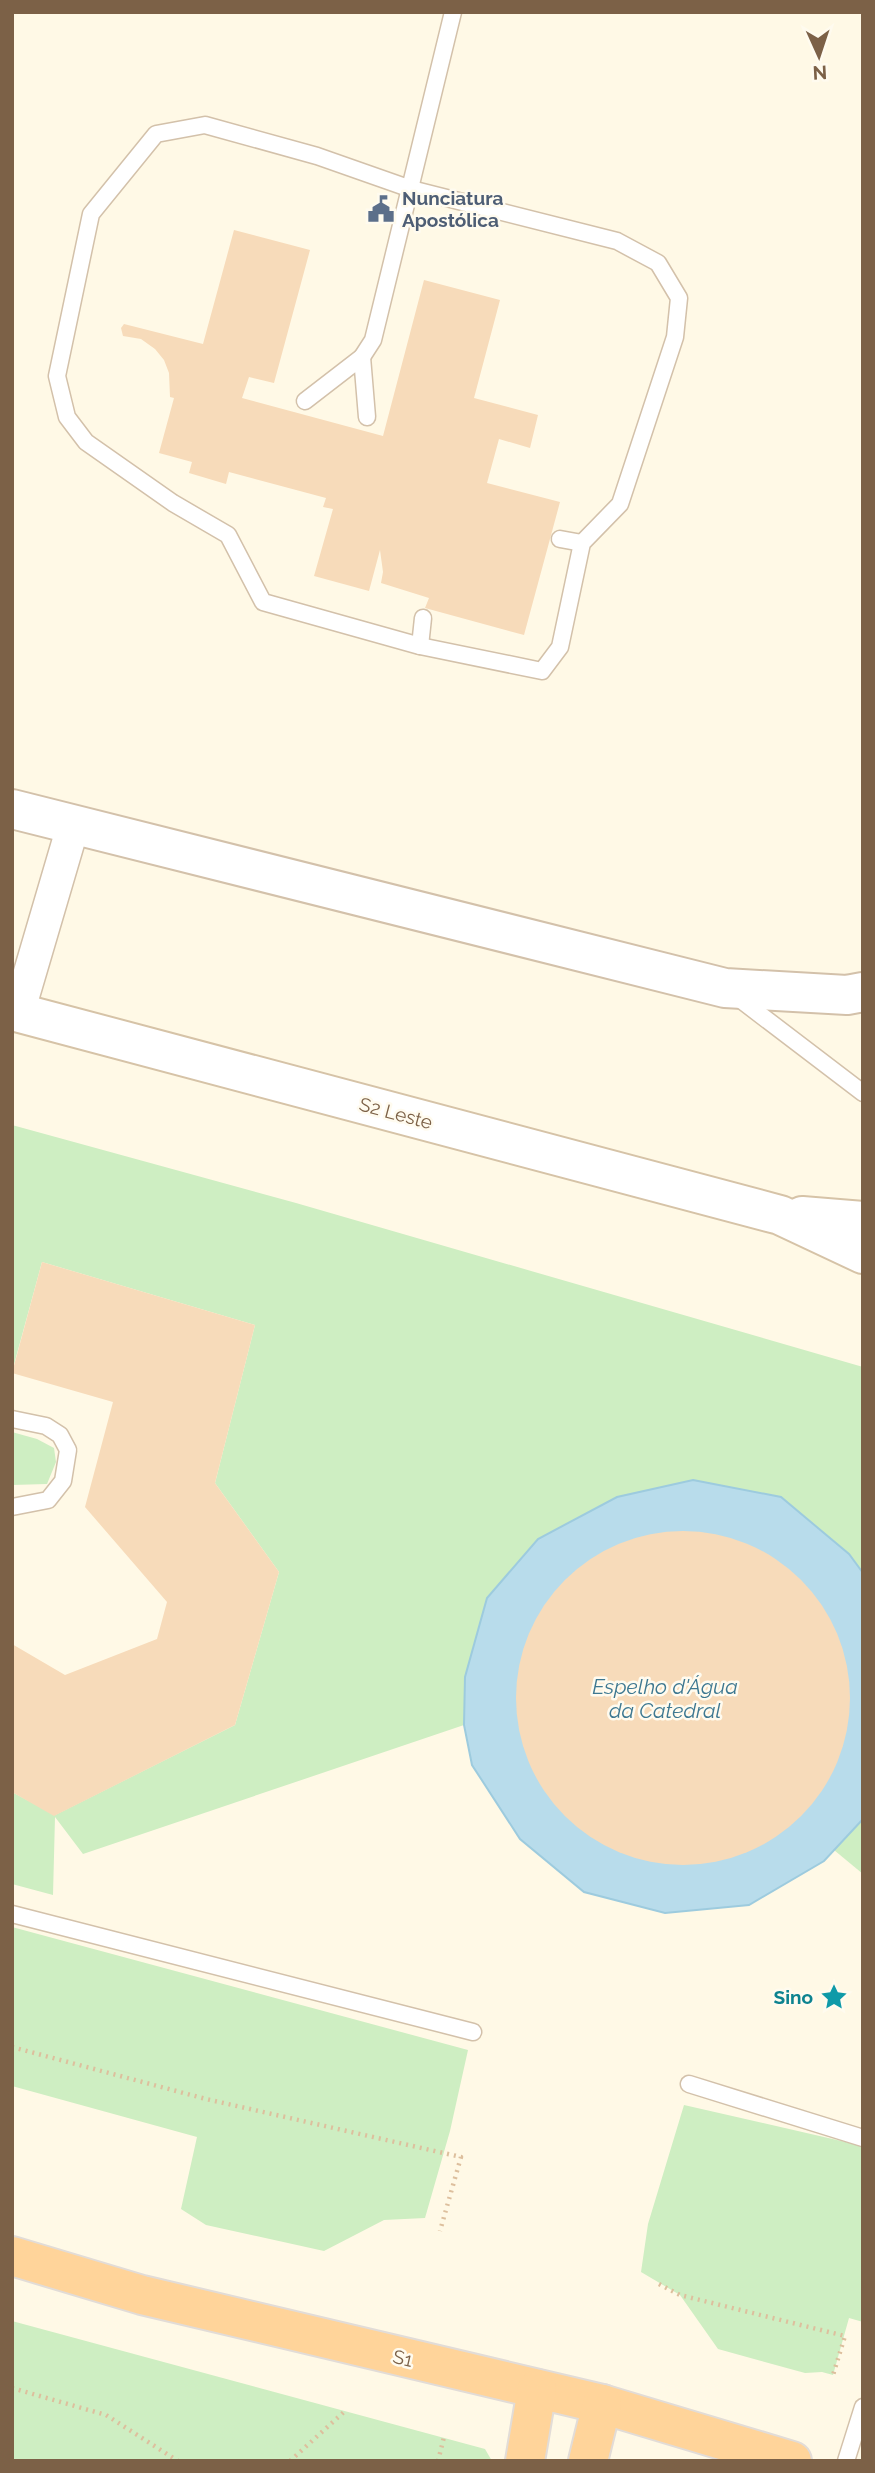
<svg xmlns="http://www.w3.org/2000/svg" width="875" height="2473" font-family="Raleway,sans-serif">
<style>
.green{fill:#ceeec2}
.water{fill:#b8dceb;stroke:#9dcbde;stroke-width:2}
.building{fill:#f7dbba}
.lines{fill:none;stroke-linecap:round;stroke-linejoin:round}
.service-casing{stroke:#d3c1aa;stroke-width:19}
.minor-casing{stroke:#d3c1aa;stroke-width:35}
.tertiary-casing{stroke:#d3c1aa;stroke-width:42}
.secondary-casing{stroke:#d6c3a7;stroke-width:42}
.trunk-casing{stroke:#e2dcd7;stroke-width:42}
.path{stroke:#ddbf9d;stroke-width:4.5;stroke-dasharray:2 5;stroke-linecap:butt}
.service{stroke:#fff;stroke-width:16}
.minor{stroke:#fff;stroke-width:32}
.tertiary{stroke:#fff;stroke-width:38}
.secondary{stroke:#fff;stroke-width:38}
.trunk{stroke:#ffd49a;stroke-width:38}
.labels{text-anchor:middle;dominant-baseline:central;stroke-width:5;stroke-linejoin:round;paint-order:stroke}
.service-label{font-size:19px;font-weight:bold;fill:#4e5e75;stroke:#fffbef;text-anchor:start}
.street-label{font-size:19px;fill:#7c6147;stroke:#fffbef}
.culture-label{font-size:19px;font-weight:bold;fill:#0d838f;stroke:#fffbef;text-anchor:end}
.water-label{font-size:21px;font-style:italic;fill:#3e7891;stroke:#fffbef}
</style>
<rect width="100%" height="100%" fill="#fff9e6"/>
<g class="green">
<polygon points="12,1125 296,1203 863,1367 863,1573 849,1554 465,1677 464,1725 83,1854 55,1817 53,1895 12,1884 12,1792 55,1815 235,1725 279,1572 215,1483 255,1325 42,1262 12,1372"/>
<polygon points="12,1432 37,1439 54,1448 56,1462 47,1484 12,1485"/>
<polygon points="863,1819 863,1874 834,1850"/>
<polygon points="12,1927 468,2050 450,2131 425,2218 384,2220 324,2251 206,2225 181,2209 197,2137 12,2086"/>
<polygon points="684,2105 863,2146 863,2322 849,2318 833,2375 822,2372 805,2373 718,2349 680,2295 641,2272 648,2224"/>
<polygon points="12,2321 485,2449 492,2461 12,2461"/>
</g>
<polygon class="water" points="693,1480 781,1497 849,1554 863,1573 863,1819 824,1861 749,1905 665,1913 584,1892 520,1839 472,1765 464,1725 465,1677 487,1598 538,1539 617,1497"/>
<g class="building">
<polygon points="234,230 310,250 274,383 249,377 242,398 383,436 424,280 500,300 474,398 538,415 530,448 499,439 487,483 560,502 524,635 425,608 429,598 381,583 383,572 380,550 369,591 314,576 333,509 323,507 326,498 229,472 226,484 189,473 192,462 159,453 174,398 170,397 169,373 164,360 155,349 141,339 123,336 121,328 124,324 203,344"/>
<polygon points="42,1262 255,1325 215,1483 279,1572 235,1725 54,1816 12,1792 12,1644 65,1675 157,1639 167,1602 85,1507 113,1402 12,1373"/>
<circle cx="683" cy="1698" r="167"/>
</g>
<g class="lines">
<defs>
<g id="service">
<polygon points="205,125 317,156 411,189 617,241 658,263 679,298 675,337 620,504 582,543 560,647 542,671 420,646 263,602 228,535 173,503 86,442 67,417 57,376 91,214 156,134"/>
<polyline points="362,357 373,340 453,12"/>
<polyline points="305,401 362,357 367,417"/>
<polyline points="560,539 582,543"/>
<polyline points="420,646 423,618"/>
<polyline points="737,997 863,1093"/>
<polyline points="12,1419 46,1426 60,1435 68,1450 63,1481 48,1500 12,1507"/>
<polyline points="12,1914 473,2032"/>
<polyline points="689,2084 863,2138"/>
<polyline points="846,2461 863,2407"/>
</g>
<polyline id="minor" points="18,1013 73,826"/>
<polyline id="tertiary" points="12,809 725,988 847,995 863,992"/>
<g id="secondary">
<polyline points="12,1011 780,1215 863,1254"/>
<polyline points="802,1216 863,1221"/>
</g>
<g id="trunk">
<polyline points="12,2256 142,2295 602,2404 792,2461"/>
<polyline points="525,2461 537,2389"/>
<polyline points="588,2461 602,2404"/>
</g>
</defs>
<use href="#service" class="service-casing"/>
<use href="#minor" class="minor-casing"/>
<use href="#tertiary" class="tertiary-casing"/>
<use href="#secondary" class="secondary-casing"/>
<use href="#trunk" class="trunk-casing"/>
<g class="path">
<polyline points="12,2047 206,2099 461,2157 440,2231"/>
<polyline points="659,2284 680,2295 845,2336 833,2375"/>
<polyline points="12,2388 106,2415 178,2461"/>
<polyline points="290,2461 345,2411"/>
<polyline points="438,2461 444,2437"/>
</g>
<use href="#service" class="service"/>
<use href="#minor" class="minor"/>
<use href="#tertiary" class="tertiary"/>
<use href="#secondary" class="secondary"/>
<use href="#trunk" class="trunk"/>
</g>
<defs>
<symbol id="civic-bare" viewBox="-9 -9 18 18"><path d="M-.6-6.5H3V-4.5H.6V-3L4-1V1h2V6H-6V1h2V-1L-.6-3ZM-1.2 2.5V6h2.4V2.5Z" fill="#5c6f8a" stroke="#fffbef" stroke-width="2.5" paint-order="stroke"/></symbol>
<symbol id="sight-bare" viewBox="-9 -9 18 18"><path d="M0-6L1.8-2.2L6-1.7L2.9 1.2L3.7 5.4L0 3.3L-3.7 5.4L-2.9 1.2L-6-1.7L-1.8-2.2Z" fill="#0f9aa8" stroke="#fffbef" stroke-width="2.5" paint-order="stroke"/></symbol>
</defs>
<g fill-rule="evenodd">
<use href="#civic-bare" x="362" y="190" width="38" height="38"/>
<use href="#sight-bare" x="815" y="1978" width="38" height="38"/>
</g>
<g class="labels">
<g class="service-label">
<text x="402" y="198">Nunciatura<tspan x="402" dy="22">Apostólica</tspan></text>
</g>
<g class="street-label">
<text transform="translate(396 1113) rotate(15)">S2 Leste</text>
<text transform="translate(403 2358) rotate(13)">S1</text>
</g>
<g class="culture-label">
<text x="813" y="1997">Sino</text>
</g>
<g class="water-label">
<text x="665" y="1686">Espelho d'Água<tspan x="665" dy="24">da Catedral</tspan></text>
</g>
</g>
<rect width="875" height="2473" fill="none" stroke="#7c6147" stroke-width="28"/>
<g transform="translate(819 56) rotate(177)" stroke="#fffbef" stroke-width="5" paint-order="stroke">
<path d="M0-5L12 26L0 18L-12 26Z" fill="#7c6147"/>
<text y="-10" font-size="19" font-weight="bold" text-anchor="middle" fill="#7c6147">N</text>
</g>
</svg>
